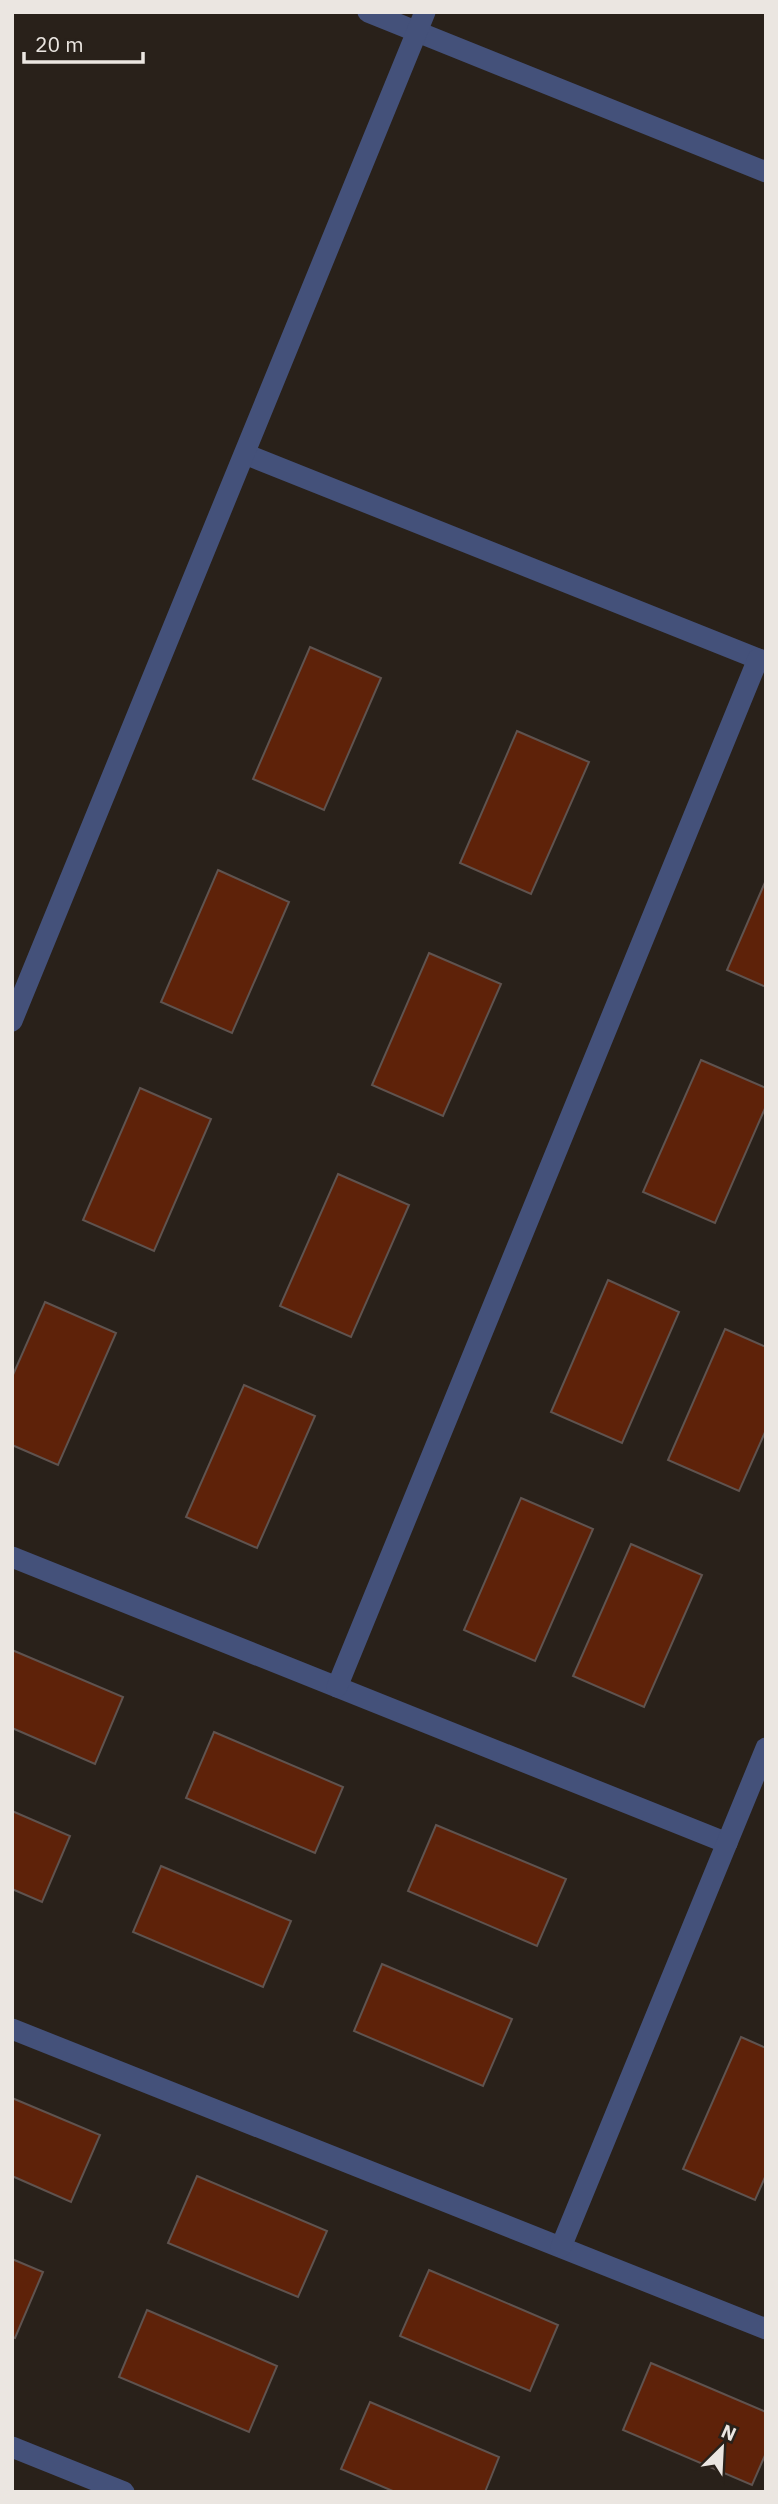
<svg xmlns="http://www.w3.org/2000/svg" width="778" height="2504" font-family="'IBM Plex Sans',sans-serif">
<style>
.building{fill:#5e2209;stroke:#5f534f;stroke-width:2}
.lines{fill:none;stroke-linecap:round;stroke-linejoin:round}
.service{stroke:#44517a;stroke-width:21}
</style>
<rect width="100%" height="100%" fill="#29211a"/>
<g class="building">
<polygon points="310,647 381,678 324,810 253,779"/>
<polygon points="517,731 589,762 531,894 460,863"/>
<polygon points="218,870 289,902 232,1033 161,1002"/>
<polygon points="766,880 766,987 727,970"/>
<polygon points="429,953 501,984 443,1116 372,1085"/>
<polygon points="701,1060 766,1088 766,1106 715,1223 643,1192"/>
<polygon points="140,1088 211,1119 154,1251 83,1220"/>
<polygon points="338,1174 409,1205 351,1337 280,1306"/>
<polygon points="608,1280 679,1312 622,1443 551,1412"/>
<polygon points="45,1302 116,1333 58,1465 12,1445 12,1377"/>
<polygon points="725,1329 766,1347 766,1430 739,1491 668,1460"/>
<polygon points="244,1385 315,1416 257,1548 186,1517"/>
<polygon points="521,1498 593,1529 535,1661 464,1630"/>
<polygon points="631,1544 702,1575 644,1707 573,1676"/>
<polygon points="12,1650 123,1697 95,1764 12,1728"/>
<polygon points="214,1732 343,1787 315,1853 186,1798"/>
<polygon points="12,1811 70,1836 42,1902 12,1889"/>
<polygon points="436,1825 566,1879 537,1946 408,1891"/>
<polygon points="161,1866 291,1921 263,1987 133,1932"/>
<polygon points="382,1964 512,2019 483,2086 354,2031"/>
<polygon points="741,2037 766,2048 766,2175 755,2200 683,2169"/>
<polygon points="12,2098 100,2135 71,2202 12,2176"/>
<polygon points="197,2176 327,2231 298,2297 168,2243"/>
<polygon points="12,2259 43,2272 15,2338 12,2337"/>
<polygon points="429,2270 558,2325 530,2391 400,2336"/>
<polygon points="147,2310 277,2366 249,2432 119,2377"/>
<polygon points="651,2363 766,2412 766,2453 752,2485 623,2430"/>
<polygon points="370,2402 499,2457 485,2492 395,2492 341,2469"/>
</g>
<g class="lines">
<g class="service">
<polyline points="368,12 766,172"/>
<polyline points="245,454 766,662"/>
<polyline points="12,1021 425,12"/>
<polyline points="12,1557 727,1843"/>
<polyline points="337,1687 758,659"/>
<polyline points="12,2029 766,2329"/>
<polyline points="561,2247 766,1748"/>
<polyline points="12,2447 124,2492"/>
</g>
</g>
<rect width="778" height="2504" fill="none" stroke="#ebe6e1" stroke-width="28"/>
<g transform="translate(722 2448) rotate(24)" stroke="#29211a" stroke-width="5" paint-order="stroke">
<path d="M0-5L12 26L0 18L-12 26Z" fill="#ebe6e1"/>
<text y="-10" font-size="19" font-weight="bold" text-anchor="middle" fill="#ebe6e1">N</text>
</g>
<path d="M24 52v10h119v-10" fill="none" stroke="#ebe6e1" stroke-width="3.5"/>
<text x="35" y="52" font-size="21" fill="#ebe6e1" stroke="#29211a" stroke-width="5" paint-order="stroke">20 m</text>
</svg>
